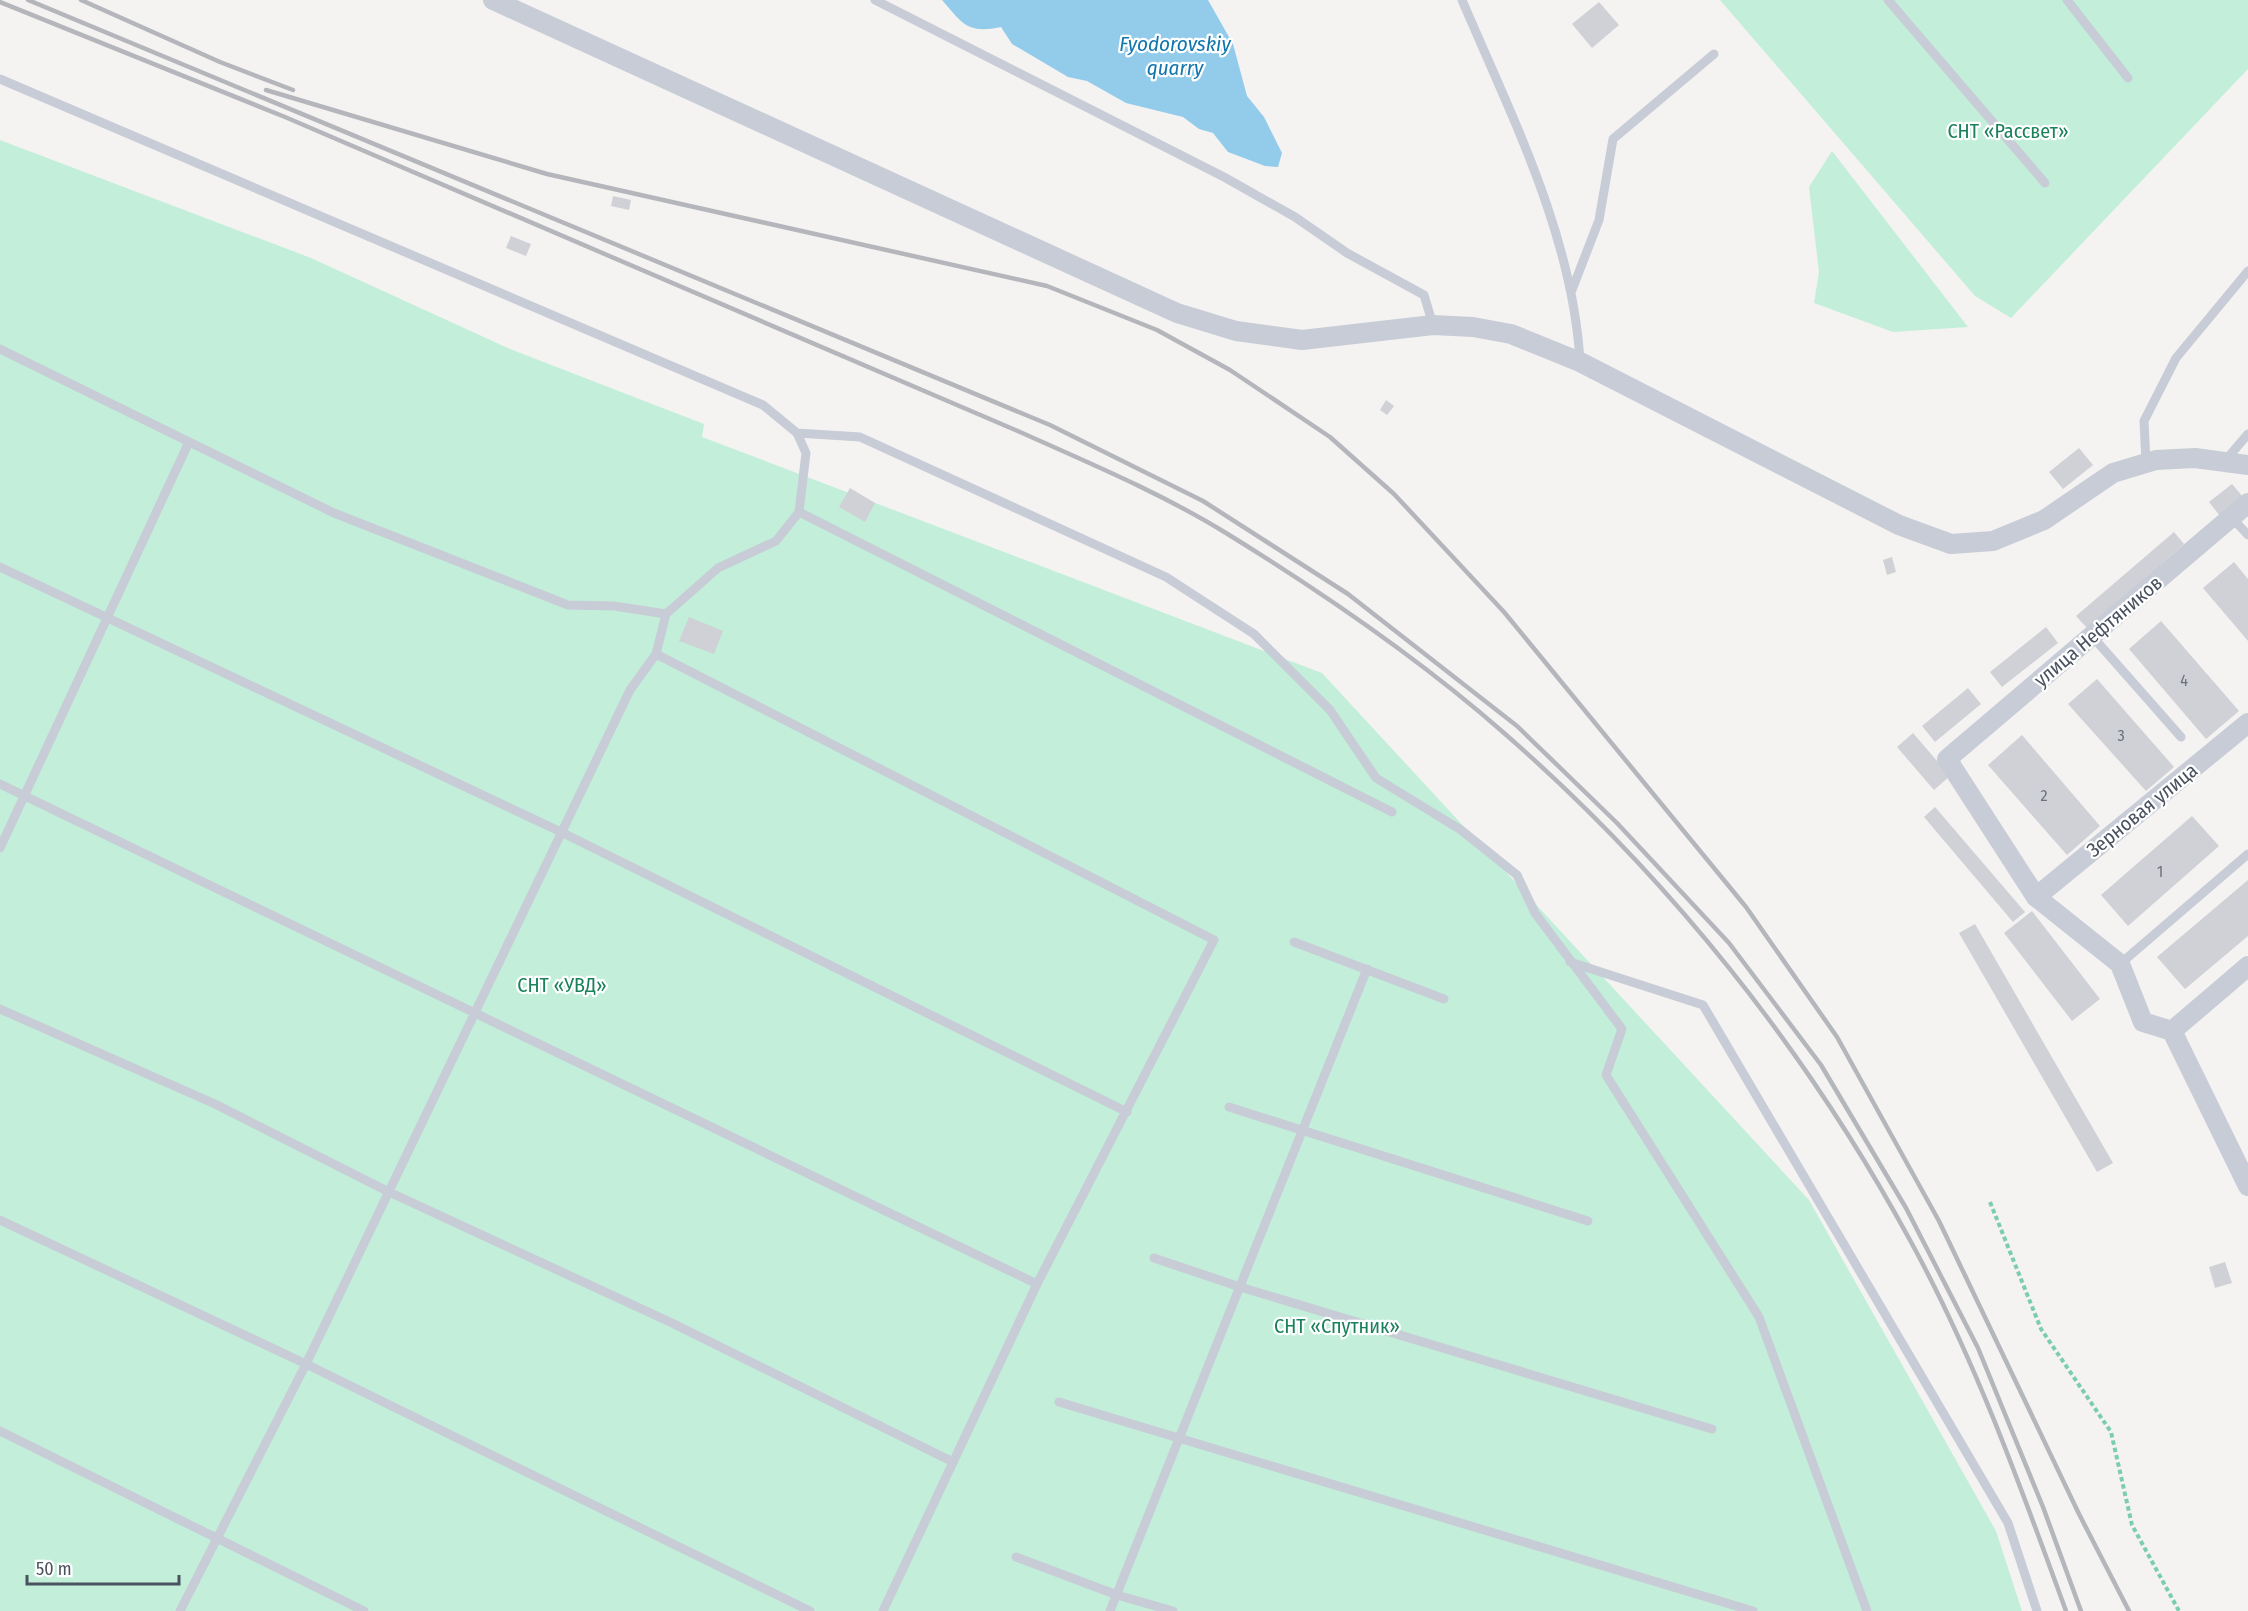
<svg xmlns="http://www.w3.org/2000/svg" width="2248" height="1611" font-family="'Fira Sans Condensed',sans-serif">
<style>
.green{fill:#c3efda}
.water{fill:#92ccea}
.building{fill:#cfd1d6}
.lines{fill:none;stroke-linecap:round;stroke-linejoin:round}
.path{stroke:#7ccdb0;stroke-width:4;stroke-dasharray:4.5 3;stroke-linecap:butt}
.lane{stroke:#c7ccd6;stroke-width:9}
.street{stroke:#c7ccd6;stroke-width:20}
.rail{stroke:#b5b6bc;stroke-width:4.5}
.labels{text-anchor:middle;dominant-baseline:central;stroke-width:4.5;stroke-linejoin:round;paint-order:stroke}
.number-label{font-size:16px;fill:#6b727d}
.park-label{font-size:20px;fill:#1b815c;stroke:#fff}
.street-label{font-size:20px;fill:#4a525f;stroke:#fff}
.water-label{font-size:21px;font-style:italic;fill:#1176ac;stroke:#fff}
</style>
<rect width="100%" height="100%" fill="#f4f3f2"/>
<g class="green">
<polygon points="1720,0 2248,0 2248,69 2011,318 1975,296"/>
<polygon points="0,140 311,258 510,349 704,424 702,437 1322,673 1809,1200 1996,1531 2022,1611 0,1611"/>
<polygon points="1832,151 1968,327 1893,332 1814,303 1819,272 1809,187"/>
</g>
<path class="water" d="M942,0H1208L1233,44L1247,96L1264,117L1282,153L1278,167L1265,166L1228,152L1213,133L1199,129L1183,117L1126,103L1087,81L1068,77L1012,44L1001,27C967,34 963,24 942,0Z"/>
<g class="building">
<polygon points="1599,2 1619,25 1592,48 1572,24"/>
<polygon points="613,196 631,200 629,210 611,206"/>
<polygon points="511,236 531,244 526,256 506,248"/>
<polygon points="1386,400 1394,406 1387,415 1380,410"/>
<polygon points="2079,448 2093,465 2063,489 2049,472"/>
<polygon points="2232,484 2243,497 2220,516 2209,502"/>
<polygon points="850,488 875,503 865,522 839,507"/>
<polygon points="2174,532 2184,544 2087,628 2076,616"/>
<polygon points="1892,557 1896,572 1887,575 1883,560"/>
<polygon points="2234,562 2248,579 2248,641 2203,588"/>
<polygon points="689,617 723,631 714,654 679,641"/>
<polygon points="2161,621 2239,711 2206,739 2129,649"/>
<polygon points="2046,627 2058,643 2002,687 1990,672"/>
<polygon points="2097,679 2174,767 2146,791 2068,704"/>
<polygon points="1968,688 1981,704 1935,742 1922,726"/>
<polygon points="1913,733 1950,776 1934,790 1897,747"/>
<polygon points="2022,735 2100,826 2067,855 1988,765"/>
<polygon points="1935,807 2025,912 2013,922 1924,817"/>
<polygon points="2192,816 2219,846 2128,926 2101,895"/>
<polygon points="2248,880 2248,936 2185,989 2157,957"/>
<polygon points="2032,911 2100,999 2072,1021 2004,933"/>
<polygon points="1975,924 2113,1163 2097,1172 1959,933"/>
<polygon points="2225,1262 2232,1283 2215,1288 2209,1267"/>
</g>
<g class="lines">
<polyline class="path" points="1990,1202 2041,1329 2111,1432 2132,1525 2179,1611"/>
<g class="lane">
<polyline points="875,0 1224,177 1295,217 1347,253 1424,295 1433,325"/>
<path d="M1462,0C1511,115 1573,236 1580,362"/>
<polyline points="1888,0 2045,183"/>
<polyline points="2067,0 2128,78"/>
<polyline points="0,79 763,405 797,433 860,437 1166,577 1254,634 1330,710 1376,778 1461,830 1517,875 1535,913 1622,1029 1606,1075 1759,1317 1867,1611"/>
<polyline points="1572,290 1599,220 1613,139 1714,54"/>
<polyline points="0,349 334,513 568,605 614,606 666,614"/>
<polyline points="2224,462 2248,434"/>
<polyline points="2146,463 2144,421 2176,358 2248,271"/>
<polyline points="799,512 1392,812"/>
<polyline points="2231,517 2248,535"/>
<polyline points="0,567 561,832 1127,1112"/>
<polyline points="2092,636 2181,737"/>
<polyline points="656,654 1214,940 1037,1284 883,1611"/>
<polyline points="0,784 1037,1284"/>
<polyline points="0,848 189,442"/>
<polyline points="1294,942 1444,999"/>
<polyline points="1570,962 1703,1005 2008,1523 2037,1611"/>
<polyline points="2120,964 2248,854"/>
<polyline points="0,1009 215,1104 389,1192 672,1323 953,1462"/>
<polyline points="1229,1107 1588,1221"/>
<polyline points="0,1220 306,1364 810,1611"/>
<polyline points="1154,1258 1240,1287 1712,1429"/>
<polyline points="1059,1402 1753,1611"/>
<polyline points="0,1431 364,1611"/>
<polyline points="1016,1557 1117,1595 1173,1611"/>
<polyline points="180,1611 306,1364 630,690 656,654 666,614 718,568 776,541 799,512 806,453 797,433"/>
<polyline points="1110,1611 1367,969"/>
</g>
<g class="street">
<polyline points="493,0 1177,313 1236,331 1302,340 1433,325 1473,327 1511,334 1580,362 1899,525 1951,544 1993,541 2044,520 2113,473 2156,460 2195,458 2248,465"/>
<polyline points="2036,897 2248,723"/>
<polyline points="2172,1031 2143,1022 2120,964 2036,897 1947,759 2248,503"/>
<polyline points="2172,1031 2248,1186"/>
<polyline points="2172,1031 2248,966"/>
</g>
<g class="rail">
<polyline points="28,0 1050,425 1203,501 1348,594 1517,726 1617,823 1729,943 1821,1065 1906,1208 1978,1348 2043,1507 2081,1611"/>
<polyline points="81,0 220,62 293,90"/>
<path d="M0,2L285,117L1020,432C1089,463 1161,493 1226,533C1320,591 1421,660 1504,733C1668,876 1807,1050 1911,1242C1975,1359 2020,1485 2066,1611"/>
<polyline points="266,90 547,174 1047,286 1157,330 1230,370 1330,437 1394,494 1504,612 1746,907 1837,1037 1939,1221 2079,1514 2129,1611"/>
</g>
</g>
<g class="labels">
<g class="number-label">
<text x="2184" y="680">4</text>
<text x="2121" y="735">3</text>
<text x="2044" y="795">2</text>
<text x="2160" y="871">1</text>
</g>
<g class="park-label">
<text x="2008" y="131">СНТ «Рассвет»</text>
<text x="562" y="985">СНТ «УВД»</text>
<text x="1337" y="1326">СНТ «Спутник»</text>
</g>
<g class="street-label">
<text transform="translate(2098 631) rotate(-40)">улица Нефтяников</text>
<text transform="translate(2142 810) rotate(-39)">Зерновая улица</text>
</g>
<g class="water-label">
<text x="1175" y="44">Fyodorovskiy<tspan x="1175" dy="24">quarry</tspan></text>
</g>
</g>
<path d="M27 1575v9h152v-9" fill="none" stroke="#4a525f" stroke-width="3"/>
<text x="36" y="1575" font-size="18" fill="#4a525f" stroke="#ffffff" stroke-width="4.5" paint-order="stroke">50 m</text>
</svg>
